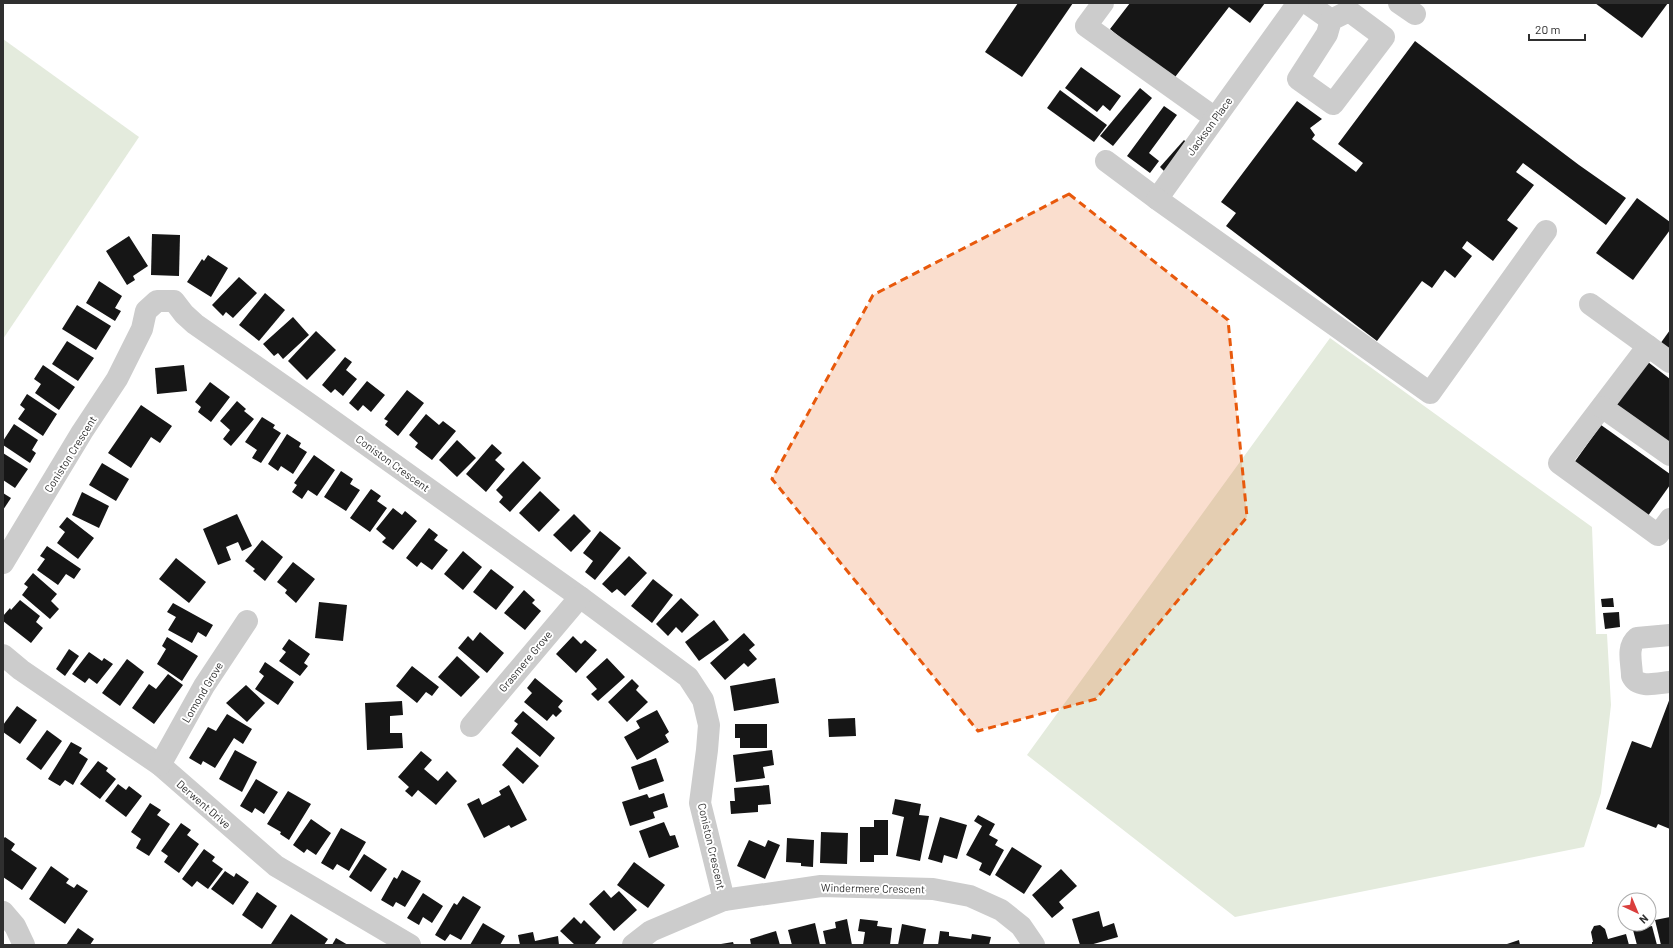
<svg xmlns="http://www.w3.org/2000/svg" width="1673" height="948" font-family="Barlow,sans-serif">
<style>
.green{fill:#e4ebdd}
.building{fill:#161616}
.lines{fill:none;stroke-linecap:round;stroke-linejoin:round}
.minor{stroke:#ccc;stroke-width:22}
.marked{fill:#e8590c;fill-opacity:0.2;stroke:#e8590c;stroke-width:3;stroke-dasharray:8 5;stroke-linejoin:round}
.labels{text-anchor:middle;dominant-baseline:central;stroke-width:4;stroke-linejoin:round;paint-order:stroke}
.street-label{font-size:11px;fill:#2f2f2f;stroke:#fff}
</style>
<rect width="100%" height="100%" fill="#fff"/>
<g class="green">
<polygon points="3,39 139,137 3,339"/>
<polygon points="1330,338 1592,527 1596,634 1607,634 1611,705 1601,793 1584,847 1235,917 1027,755"/>
</g>
<g class="building">
<polygon points="1018,3 1073,3 1022,77 985,52"/>
<polygon points="1130,3 1265,3 1250,23 1229,7 1172,81 1110,29"/>
<polygon points="1595,3 1668,3 1642,38"/>
<polygon points="1415,41 1579,165 1626,198 1606,225 1523,163 1516,172 1534,185 1507,220 1518,228 1493,261 1467,241 1462,248 1472,256 1455,278 1445,270 1432,288 1422,281 1377,341 1226,226 1236,213 1221,202 1297,101 1322,119 1310,128 1315,135 1312,139 1356,172 1363,163 1338,144"/>
<polygon points="1081,67 1121,96 1110,111 1103,105 1097,112 1065,88"/>
<polygon points="1140,88 1152,98 1113,146 1100,136"/>
<polygon points="1060,90 1107,125 1094,142 1047,108"/>
<polygon points="1164,106 1177,115 1149,153 1159,161 1150,173 1127,156"/>
<polygon points="1184,140 1189,145 1165,172 1160,167"/>
<polygon points="1637,198 1670,222 1670,230 1633,280 1596,253"/>
<polygon points="152,234 180,235 179,276 151,275"/>
<polygon points="129,236 148,266 133,276 135,280 127,285 106,251"/>
<polygon points="208,255 228,268 211,297 187,282 202,259 204,261"/>
<polygon points="239,277 257,293 233,318 226,312 223,316 212,305"/>
<polygon points="99,281 122,296 115,308 121,311 115,321 86,303"/>
<polygon points="265,293 285,310 259,341 239,325"/>
<polygon points="77,305 111,326 96,350 62,329"/>
<polygon points="293,317 309,335 283,359 278,353 274,356 263,344"/>
<polygon points="1670,330 1670,351 1660,344"/>
<polygon points="316,331 336,350 307,380 288,361"/>
<polygon points="67,341 94,358 78,381 52,364"/>
<polygon points="345,357 352,362 346,370 357,379 343,396 335,389 331,393 322,385"/>
<polygon points="1648,362 1670,379 1670,447 1615,406"/>
<polygon points="43,365 75,387 59,410 35,393 41,384 34,379"/>
<polygon points="184,365 187,391 157,394 155,368"/>
<polygon points="367,381 385,395 371,412 363,405 358,411 349,403"/>
<polygon points="210,382 230,397 211,422 198,412 201,407 195,402"/>
<polygon points="407,390 424,403 398,436 385,425 388,421 384,419"/>
<polygon points="27,394 57,414 43,436 18,419 25,409 20,405"/>
<polygon points="237,401 246,409 244,411 254,419 231,446 223,439 230,430 220,421"/>
<polygon points="141,405 172,426 160,443 151,437 131,468 108,453"/>
<polygon points="426,414 439,425 443,421 456,431 432,460 415,447 418,443 409,435"/>
<polygon points="262,417 275,425 273,428 281,433 261,463 252,458 257,450 245,442"/>
<polygon points="14,424 38,440 32,450 36,453 30,463 3,445 3,441"/>
<polygon points="1601,425 1670,474 1670,485 1645,520 1571,467"/>
<polygon points="287,434 301,443 299,447 307,452 293,474 281,466 278,471 268,464"/>
<polygon points="457,440 476,458 457,477 439,460"/>
<polygon points="492,444 502,453 495,460 505,469 486,492 466,474"/>
<polygon points="3,453 28,469 15,488 3,480"/>
<polygon points="314,455 335,470 317,496 308,490 302,499 292,492 297,485 294,483"/>
<polygon points="523,461 541,478 510,512 499,502 503,497 496,490"/>
<polygon points="102,463 129,479 116,501 89,485"/>
<polygon points="341,471 353,479 350,484 360,490 346,511 324,497"/>
<polygon points="371,489 381,496 377,501 387,508 370,532 350,518"/>
<polygon points="540,491 560,510 539,532 519,513"/>
<polygon points="82,492 109,506 99,528 72,515"/>
<polygon points="3,493 11,498 3,510"/>
<polygon points="393,508 402,515 405,511 417,521 393,550 382,542 386,538 376,529"/>
<polygon points="237,514 252,546 242,551 238,542 226,547 231,560 218,565 203,529"/>
<polygon points="574,514 591,531 571,552 553,535"/>
<polygon points="67,517 94,538 78,559 57,543 65,532 59,527"/>
<polygon points="429,528 438,535 434,540 448,550 432,570 421,562 417,567 406,558"/>
<polygon points="600,531 621,548 595,580 585,572 593,561 583,553"/>
<polygon points="262,540 283,557 265,581 253,571 255,569 245,561"/>
<polygon points="47,546 81,569 74,579 66,574 58,585 37,570 45,559 40,556"/>
<polygon points="463,551 482,567 463,590 444,574"/>
<polygon points="629,556 647,573 625,596 617,589 612,593 602,584"/>
<polygon points="176,558 206,582 189,603 159,579"/>
<polygon points="293,562 315,579 296,603 285,593 287,590 277,582"/>
<polygon points="491,569 514,587 496,610 473,592"/>
<polygon points="33,573 57,594 51,601 59,609 50,619 22,595 28,587 24,584"/>
<polygon points="653,579 673,595 652,623 631,606"/>
<polygon points="524,590 535,600 532,603 541,611 525,630 504,613"/>
<polygon points="681,598 699,615 682,633 676,627 668,636 656,624"/>
<polygon points="1613,598 1614,607 1602,607 1601,599"/>
<polygon points="20,600 40,616 36,622 43,628 31,643 3,621 3,616 10,608 11,610"/>
<polygon points="319,602 347,605 343,641 315,638"/>
<polygon points="173,603 213,625 206,637 198,632 192,643 168,630 176,617 167,612"/>
<polygon points="1619,612 1620,627 1605,629 1603,613"/>
<polygon points="714,620 729,640 699,661 685,642"/>
<polygon points="480,632 504,653 487,673 458,648 468,636 473,641"/>
<polygon points="744,633 755,645 749,650 757,659 748,667 744,663 725,680 710,663"/>
<polygon points="573,636 581,644 585,640 597,650 576,673 556,654"/>
<polygon points="167,637 198,656 182,681 157,664 166,649 162,646"/>
<polygon points="289,639 310,654 304,663 308,666 300,676 279,661 286,652 282,649"/>
<polygon points="69,649 79,656 65,676 56,669"/>
<polygon points="89,652 102,661 104,658 113,664 97,684 89,678 85,683 72,674"/>
<polygon points="457,656 480,677 461,697 438,677"/>
<polygon points="607,658 625,677 598,701 591,694 597,689 586,677"/>
<polygon points="127,659 144,672 120,706 102,693"/>
<polygon points="265,662 294,682 278,705 255,689 264,676 259,672"/>
<polygon points="412,666 439,687 432,696 426,692 417,703 396,686"/>
<polygon points="168,674 183,685 154,724 132,708 149,684 156,689"/>
<polygon points="535,678 563,701 558,707 562,711 556,717 553,714 547,721 524,702 532,693 527,688"/>
<polygon points="775,678 779,703 734,711 730,686"/>
<polygon points="632,679 639,686 636,690 648,702 627,722 608,702"/>
<polygon points="246,685 265,703 247,722 226,703"/>
<polygon points="1670,698 1670,829 1658,824 1656,828 1606,809 1632,741 1651,748"/>
<polygon points="402,701 403,715 390,716 390,733 402,733 403,748 367,750 365,703"/>
<polygon points="17,706 37,720 20,744 3,732 3,725"/>
<polygon points="657,710 669,732 665,735 669,742 637,760 624,737 640,728 636,721"/>
<polygon points="523,711 555,738 540,757 511,733 518,724 514,721"/>
<polygon points="227,714 252,729 243,744 234,738 215,768 203,761 201,765 189,758 208,727 216,731"/>
<polygon points="855,718 856,736 829,737 828,719"/>
<polygon points="735,724 767,724 767,748 740,748 740,738 735,738"/>
<polygon points="47,730 62,741 41,770 26,759"/>
<polygon points="71,742 82,748 79,753 88,759 73,785 65,780 60,786 48,779"/>
<polygon points="517,747 539,766 523,784 502,765"/>
<polygon points="235,750 257,762 242,792 219,779"/>
<polygon points="772,750 774,765 763,767 765,778 736,782 733,755"/>
<polygon points="421,751 432,760 424,769 438,781 447,771 457,781 436,805 418,790 412,797 405,791 409,787 398,777"/>
<polygon points="656,758 664,781 639,790 631,767"/>
<polygon points="98,761 108,768 106,771 116,779 100,799 80,784"/>
<polygon points="256,779 278,792 264,814 255,808 252,813 240,806"/>
<polygon points="118,784 126,790 129,786 142,796 126,817 105,801"/>
<polygon points="509,785 527,820 511,828 509,825 484,838 467,804 479,798 482,805 501,795 499,791"/>
<polygon points="769,785 771,804 758,805 758,812 731,814 730,801 735,801 734,788"/>
<polygon points="288,791 311,804 289,840 280,834 281,832 267,824"/>
<polygon points="664,793 668,807 653,812 655,818 630,826 622,802 647,794 649,798"/>
<polygon points="895,799 921,804 919,815 929,816 920,861 896,856 904,817 892,814"/>
<polygon points="150,803 161,810 157,815 170,824 149,856 136,848 141,839 131,832"/>
<polygon points="978,815 995,824 989,835 998,840 995,845 1004,850 990,876 979,870 982,863 966,855 982,826 974,821"/>
<polygon points="940,817 967,825 957,859 944,855 942,863 928,859"/>
<polygon points="311,819 331,833 316,855 307,849 304,853 293,845"/>
<polygon points="874,820 888,820 888,855 874,855 874,862 860,862 860,827 874,827"/>
<polygon points="664,822 670,836 675,835 679,847 649,858 639,831"/>
<polygon points="181,823 191,830 187,835 199,844 179,873 164,862 168,856 161,851"/>
<polygon points="341,828 366,842 349,871 337,864 333,870 321,863"/>
<polygon points="821,832 848,833 847,864 820,863"/>
<polygon points="5,837 15,844 11,850 37,868 22,890 3,877 3,839"/>
<polygon points="787,838 814,840 813,867 801,866 801,863 786,862"/>
<polygon points="749,840 765,847 768,840 780,845 765,879 737,866"/>
<polygon points="1012,847 1042,866 1024,894 995,875"/>
<polygon points="204,849 215,857 212,861 223,869 208,889 197,881 192,887 182,879"/>
<polygon points="364,854 387,869 371,892 349,877"/>
<polygon points="634,862 665,885 648,908 617,885"/>
<polygon points="51,866 69,879 66,883 74,888 77,884 88,891 65,924 29,899"/>
<polygon points="1061,869 1077,886 1059,902 1064,908 1052,918 1032,895"/>
<polygon points="402,870 421,881 405,907 396,902 393,907 381,900 394,877 397,879"/>
<polygon points="225,871 234,877 236,873 249,882 233,905 211,889"/>
<polygon points="604,890 611,898 619,891 637,910 614,931 589,904"/>
<polygon points="257,892 277,906 262,929 242,915"/>
<polygon points="423,893 443,906 432,923 423,917 419,925 407,918"/>
<polygon points="463,896 481,907 461,940 450,934 445,941 435,935 454,903 457,905"/>
<polygon points="1099,911 1103,927 1114,923 1118,937 1090,945 1080,945 1072,919"/>
<polygon points="291,914 328,939 324,945 271,944"/>
<polygon points="574,917 581,924 584,920 601,937 594,945 575,945 560,931"/>
<polygon points="1670,917 1670,945 1661,945 1655,920"/>
<polygon points="847,919 852,945 826,945 823,931 836,928 835,922"/>
<polygon points="860,919 878,921 877,926 892,928 890,945 863,945 865,932 858,931"/>
<polygon points="483,923 505,936 500,945 470,945"/>
<polygon points="815,923 820,945 792,945 788,930"/>
<polygon points="902,924 926,929 923,945 898,945"/>
<polygon points="1600,925 1605,929 1608,939 1626,934 1629,945 1592,945 1592,942 1593,942 1591,932 1594,926"/>
<polygon points="1652,926 1657,945 1637,945 1633,930"/>
<polygon points="78,928 94,939 90,945 66,945"/>
<polygon points="776,931 780,945 751,945 750,939"/>
<polygon points="940,931 949,932 949,936 971,939 972,934 991,937 989,945 938,945"/>
<polygon points="533,932 535,941 558,936 559,945 520,945 518,935"/>
<polygon points="336,938 348,945 332,945"/>
<polygon points="1519,940 1520,945 1504,945"/>
<polygon points="733,942 734,945 721,945 721,944"/>
</g>
<g class="lines">
<g class="minor">
<polyline points="1103,3 1086,26 1215,118"/>
<polyline points="1307,3 1331,20"/>
<polyline points="1399,3 1415,14"/>
<polygon points="1349,11 1384,37 1333,104 1298,79 1327,34 1331,20"/>
<polyline points="1106,161 1157,199 1298,3"/>
<polyline points="1157,199 1430,393 1546,231"/>
<polyline points="1590,304 1648,346"/>
<polyline points="1670,362 1648,346 1559,463 1658,535 1670,519"/>
<polyline points="1602,407 1670,455"/>
<polyline points="3,563 82,432 117,379 142,329 146,311 157,301 174,301 184,314 195,324 308,403 580,597 688,677 703,700 709,725 707,750 700,803 724,900"/>
<path d="M1670,635L1637,638C1626,647 1632,664 1632,676C1638,689 1658,683 1670,682"/>
<polyline points="3,655 21,670 160,765 276,866 410,945"/>
<polyline points="471,726 580,597"/>
<polyline points="160,765 204,686 247,621"/>
<polyline points="3,912 15,926 24,945"/>
<polyline points="633,945 651,931 724,900 821,886 933,889 970,896 1001,910 1021,926 1034,945"/>
</g>
</g>
<path class="marked" d="M1069,194L1228,320L1247,517L1096,699L978,731L772,479L873,295Z"/>
<g class="labels">
<g class="street-label">
<text transform="translate(1209 126) rotate(-54)">Jackson Place</text>
<text transform="translate(70 454) rotate(-58)">Coniston Crescent</text>
<text transform="translate(393 463) rotate(36)">Coniston Crescent</text>
<text transform="translate(525 661) rotate(-50)">Grasmere Grove</text>
<text transform="translate(202 692) rotate(-59)">Lomond Grove</text>
<text transform="translate(204 804) rotate(41)">Derwent Drive</text>
<text transform="translate(712 846) rotate(77)">Coniston Crescent</text>
<text transform="translate(873 888) rotate(1)">Windermere Crescent</text>
</g>
</g>
<rect width="1673" height="948" fill="none" stroke="#2f2f2f" stroke-width="8"/>
<g transform="translate(1637 912) rotate(136)"><circle r="19" fill="#ffffff" stroke="#acacac"/>
<path d="M0-3L7 15L0 10L-7 15Z" fill="#da3e3c"/>
<text y="-6" font-size="11" font-weight="bold" text-anchor="middle" fill="#2f2f2f">N</text>
</g>
<path d="M1529 34v6h56v-6" fill="none" stroke="#2f2f2f" stroke-width="2"/>
<text x="1535" y="34" font-size="12" fill="#2f2f2f" stroke="#ffffff" stroke-width="3" paint-order="stroke">20 m</text>
</svg>
